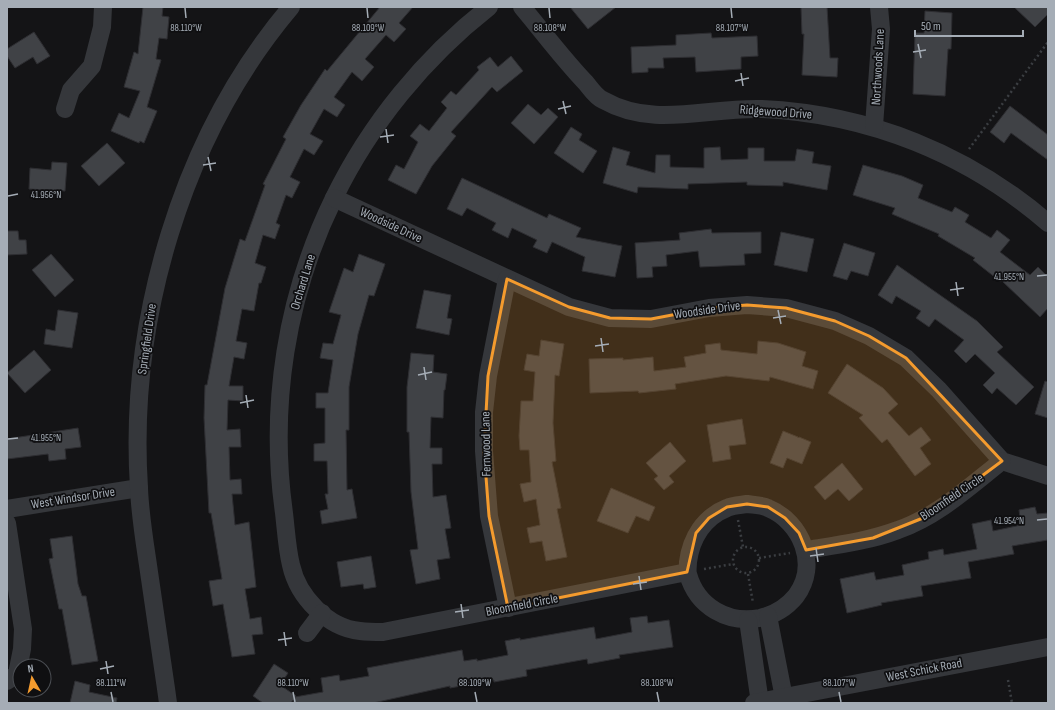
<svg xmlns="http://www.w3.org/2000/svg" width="1055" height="710" font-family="'Sofia Sans Condensed',sans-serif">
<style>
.building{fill:#404246;stroke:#2e2e32}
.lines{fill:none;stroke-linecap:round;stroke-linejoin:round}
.path{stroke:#3b3e42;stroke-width:2.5;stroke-dasharray:2 3;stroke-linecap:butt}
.minor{stroke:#35373b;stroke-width:18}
.marked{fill:#f49b2e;fill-opacity:0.2;stroke:#f49b2e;stroke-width:3;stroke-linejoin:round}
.ticks{fill:none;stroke:#a5adb6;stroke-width:1.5}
.labels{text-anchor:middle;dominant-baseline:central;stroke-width:3.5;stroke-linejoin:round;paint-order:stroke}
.street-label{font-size:13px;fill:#a5adb6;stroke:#0f0f11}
.ticks-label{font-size:10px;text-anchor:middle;fill:#a5adb6;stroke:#0f0f11;stroke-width:3.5;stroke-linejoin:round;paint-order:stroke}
</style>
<rect width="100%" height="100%" fill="#141416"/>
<g class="building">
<polygon points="143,7 163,7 162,16 169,17 167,39 159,38 156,59 161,60 147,107 157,111 144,143 140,141 139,143 111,131 119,113 129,118 140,91 124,87 134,52 138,54"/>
<polygon points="380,7 413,7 399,23 406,29 394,42 386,35 365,59 374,67 362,81 352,72 334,97 345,105 337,117 324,109 310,134 323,141 314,155 304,149 290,177 300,182 292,198 286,195 276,223 280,225 275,239 263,235 255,263 266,267 261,283 259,283 254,311 242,309 236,341 247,343 244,359 234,357 229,386 243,386 243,401 228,400 227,430 240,429 241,447 229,447 230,480 241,479 242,494 232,494 235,525 249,522 256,587 245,589 250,619 261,617 263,634 252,635 255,654 232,657 223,604 213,606 209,581 222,579 211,513 209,513 204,418 205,385 207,385 225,288 240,239 245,241 265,185 263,184 286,139 283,137 301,105 325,69 327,71"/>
<polygon points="570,7 616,7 588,29"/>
<polygon points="801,7 827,7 830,58 838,58 837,77 802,75 804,34 802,34"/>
<polygon points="1014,7 1048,7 1048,14 1035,27"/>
<polygon points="925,11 952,13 951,49 948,49 945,96 913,94 915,33 924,33"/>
<polygon points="34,32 50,56 37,64 33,57 15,68 7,56 7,49"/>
<polygon points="711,33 712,38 757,36 758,56 741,57 741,69 696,72 695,57 663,58 664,68 648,68 648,72 632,73 631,47 676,45 676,35"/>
<polygon points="511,56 523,71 497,92 492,87 451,132 456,136 432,166 416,194 388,180 396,165 404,169 418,142 410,136 420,124 429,131 447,108 441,102 451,91 456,95 479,70 477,67 490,57 498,67"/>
<polygon points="528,104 541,115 548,108 558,117 534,144 511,123"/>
<polygon points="1010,106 1048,135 1048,160 1011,133 1004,143 990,132"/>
<polygon points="571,127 582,134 579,140 597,151 583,173 554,153"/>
<polygon points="107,143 125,163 99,186 81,166"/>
<polygon points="613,147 630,152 626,165 655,173 656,155 670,155 670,167 704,168 704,148 720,147 721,160 748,159 748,148 764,148 764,161 795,161 797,149 814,152 812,163 831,166 827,190 783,182 783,186 747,185 747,182 688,184 688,189 638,187 637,193 603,183"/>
<polygon points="52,162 67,163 65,191 29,189 30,168 51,170"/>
<polygon points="863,165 902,176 923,185 918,198 952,212 955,207 969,215 965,222 991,238 997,230 1010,240 1000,252 1030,275 1038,267 1048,277 1048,308 1040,317 1002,281 1001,282 973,260 975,258 938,236 939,234 892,214 895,208 853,195"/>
<polygon points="462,178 547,218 549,214 581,228 576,237 622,246 615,277 582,271 585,257 552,242 547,253 533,247 537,240 512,228 508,238 492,230 496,223 467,208 462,216 447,209"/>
<polygon points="711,229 712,233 761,232 761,253 744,254 745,265 700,267 698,251 666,255 667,266 652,267 653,277 637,278 635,243 680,240 679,233"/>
<polygon points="7,231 18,231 19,240 26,240 27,254 7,255"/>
<polygon points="781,232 814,239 807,272 774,265"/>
<polygon points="844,243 875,253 868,276 851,271 847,280 833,276"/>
<polygon points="51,254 74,280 55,297 32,270"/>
<polygon points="359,254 385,264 374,296 369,295 358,334 349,387 349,430 346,430 347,490 352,489 357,518 322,524 320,511 328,509 325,494 328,494 327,461 314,461 314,444 325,443 325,408 316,408 316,393 328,393 333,360 320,358 323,343 333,344 341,315 329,312 344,268 353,272"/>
<polygon points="897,265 977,321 1003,347 997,352 1034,387 1016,405 997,388 992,394 983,385 995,373 975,354 966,363 954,351 964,340 935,319 929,327 916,318 921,311 896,296 892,304 878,295"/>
<polygon points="424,290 451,295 447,318 452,319 449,335 416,328"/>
<polygon points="58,310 78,313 72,348 44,344 46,329 55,331"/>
<polygon points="541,340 564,344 559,376 555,375 553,423 556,461 552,462 561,508 557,509 567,557 546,561 542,541 530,543 527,528 540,525 536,499 524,502 520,484 531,482 529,450 520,450 519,436 521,401 533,401 535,372 524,370 527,354 539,356"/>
<polygon points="758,341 778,343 806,352 802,366 818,371 813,389 770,377 769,381 726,376 675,384 676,389 639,393 638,391 590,393 589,359 623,358 623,360 653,357 654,371 686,367 684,357 706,353 705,345 720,343 721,350 757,354"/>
<polygon points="34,350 51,370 25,393 7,373"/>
<polygon points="411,353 434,355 433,372 447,374 445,390 444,390 443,418 431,417 430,448 442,448 442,464 432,464 433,497 446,495 451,528 445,529 450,558 437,560 440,579 416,584 410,550 418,549 411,492 409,432 407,432 407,387"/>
<polygon points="847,364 883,388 898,404 888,413 909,436 921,427 931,440 920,448 931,464 915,476 887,439 882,443 859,418 863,415 828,393"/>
<polygon points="1045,381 1048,382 1048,418 1035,414"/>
<polygon points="742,419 746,444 729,446 731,459 713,462 707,425"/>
<polygon points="78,428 81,447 65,449 66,459 49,461 48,454 7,459 7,439"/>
<polygon points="783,431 798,437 798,438 799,437 811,442 802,464 787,458 783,468 770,463"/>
<polygon points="670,442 686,461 669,476 674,482 664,490 654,479 658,476 646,463"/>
<polygon points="842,463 863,489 849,501 838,489 825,500 814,487"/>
<polygon points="611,488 655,507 649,521 636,516 628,533 597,521"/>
<polygon points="1035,507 1037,514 1048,513 1048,540 1012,546 1014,554 968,562 971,578 921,586 923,596 881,603 882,605 847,613 840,579 874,572 876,580 904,575 902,565 929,559 928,552 943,549 944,555 977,549 972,524 991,520 993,531 1021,525 1019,510"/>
<polygon points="72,536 78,584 82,596 86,596 98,661 72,665 62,609 59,609 49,559 53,558 50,539"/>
<polygon points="371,556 376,587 364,589 363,584 341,587 337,562"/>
<polygon points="647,616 648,623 669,620 673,647 619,655 620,658 588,664 587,659 526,670 527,676 494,682 494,680 450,688 450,686 373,703 294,703 293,700 291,703 263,703 253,696 274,664 288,673 280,685 296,696 295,697 323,692 321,678 339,675 340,681 369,676 367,668 462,650 464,661 477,659 477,661 508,655 505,641 520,638 520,640 594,627 596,639 632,632 630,618"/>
<polygon points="75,681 90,685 89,692 117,698 116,703 70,703"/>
</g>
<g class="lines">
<g class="path">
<polyline points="969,149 1048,42"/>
<polyline points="738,520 743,547"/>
<circle cx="746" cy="560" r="13"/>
<polyline points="759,558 790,553"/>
<polyline points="704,569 733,564"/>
<polyline points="748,574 753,603"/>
<polyline points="1008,680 1012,703"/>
</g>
<g class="minor">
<path d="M489,7C424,58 370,124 334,198C286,296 269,406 284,513C286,530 287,549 291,565C298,597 328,628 360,631C368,632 376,632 383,632L687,572"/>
<path d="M522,7C543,32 563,59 586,83C591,89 596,97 603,100C654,129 707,107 762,109C869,114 968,154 1048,223"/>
<polyline points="65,109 71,90 92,66 102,27 103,7"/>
<polyline points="874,126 881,29 879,7"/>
<polyline points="334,198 569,307 610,318 651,319 709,308 747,305 786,308 835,321 869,336 906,358 939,390 1002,461 1048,476"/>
<polyline points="507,279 488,376 484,412 484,451 489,516 508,608"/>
<path d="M747,504C754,505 762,505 768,508C802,522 819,565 796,596C787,607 774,615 760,618C728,624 697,607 688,574C687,570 688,566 688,562C691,538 704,517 727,508C733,505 741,505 747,504Z"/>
<polyline points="7,509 139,488"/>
<polyline points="7,523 23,629 22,649 17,674 7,681"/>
<path d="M806,550C837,545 869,541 898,530C938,516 970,486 1002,461"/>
<polyline points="768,616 785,703"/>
<polyline points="748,620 760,703"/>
<polyline points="307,633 322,613"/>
<path d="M168,703C162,659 155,615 149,572C145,544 140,516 139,488C128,320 182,136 291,7"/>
<polyline points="754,703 1048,647"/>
</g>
</g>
<path class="marked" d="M507,279L569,307L610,318L651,319L709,308L747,305L786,308L835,321L869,336L906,358L1002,461L928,516L873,538L806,550L799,533L785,518L768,507L747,504L727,507L709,518L696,533L687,572L508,608L489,516L484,451L488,376Z"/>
<path class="ticks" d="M185,8L186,18M367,8L368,18M549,8L550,18M731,8L732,18M918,44L921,58M913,52L926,50M741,73L743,86M735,81L749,78M563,101L566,114M558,109L571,106M386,129L388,143M380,137L394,135M208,157L211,171M203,165L216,163M8,196L18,194M1037,276L1047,275M956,282L958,296M950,290L964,288M778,310L781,324M773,318L786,316M601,338L603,352M595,346L609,344M424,367L426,380M418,375L432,372M246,395L248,408M240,403L254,400M8,439L18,438M1037,520L1047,519M816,548L818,562M810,556L824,554M639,576L641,590M633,584L647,582M461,604L463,618M455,612L469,610M284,632L286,646M278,640L292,638M106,661L108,674M100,669L114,666M111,692L113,702M293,692L295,702M475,692L477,702M657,692L659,702M839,692L841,702"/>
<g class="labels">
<g class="street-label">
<text transform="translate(878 67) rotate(-87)">Northwoods Lane</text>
<text transform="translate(776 112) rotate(4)">Ridgewood Drive</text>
<text transform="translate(391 225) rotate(25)">Woodside Drive</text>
<text transform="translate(303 282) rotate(-73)">Orchard Lane</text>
<text transform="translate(707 310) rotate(-8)">Woodside Drive</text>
<text transform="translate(147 339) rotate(-82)">Springfield Drive</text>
<text transform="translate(486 444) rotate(-91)">Fernwood Lane</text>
<text transform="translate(952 497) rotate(-34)">Bloomfield Circle</text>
<text transform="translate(73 498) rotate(-9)">West Windsor Drive</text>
<text transform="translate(522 605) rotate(-11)">Bloomfield Circle</text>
<text transform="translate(924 670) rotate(-11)">West Schick Road</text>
</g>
</g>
<g class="ticks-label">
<text x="186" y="31">88.110°W</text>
<text x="368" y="31">88.109°W</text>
<text x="550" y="31">88.108°W</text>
<text x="732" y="31">88.107°W</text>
<text x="46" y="198">41.956°N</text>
<text x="1009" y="280">41.955°N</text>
<text x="46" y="441">41.955°N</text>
<text x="1009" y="524">41.954°N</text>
<text x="111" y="686">88.111°W</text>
<text x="293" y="686">88.110°W</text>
<text x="475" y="686">88.109°W</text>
<text x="657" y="686">88.108°W</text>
<text x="839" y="686">88.107°W</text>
</g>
<rect width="1055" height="710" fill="none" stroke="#a5adb6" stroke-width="16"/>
<g transform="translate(32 678) rotate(351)"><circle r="19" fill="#0f0f11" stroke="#4b4e53"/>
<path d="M0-3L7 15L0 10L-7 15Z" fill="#f49b2e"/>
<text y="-6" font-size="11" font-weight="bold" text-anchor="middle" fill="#a5adb6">N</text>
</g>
<path d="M915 30v6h108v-6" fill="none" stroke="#a5adb6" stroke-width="2"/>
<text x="921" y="30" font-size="12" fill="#a5adb6" stroke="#0f0f11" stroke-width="3" paint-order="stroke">50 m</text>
</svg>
